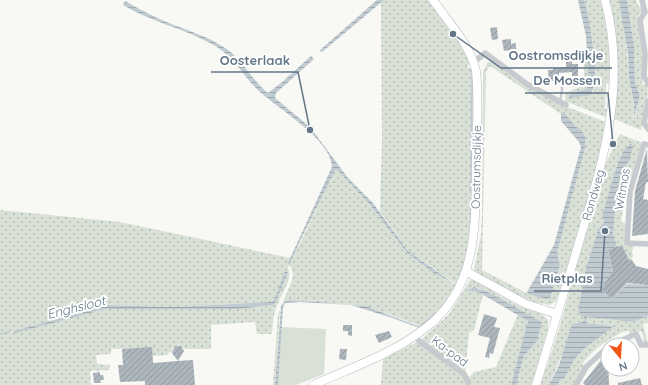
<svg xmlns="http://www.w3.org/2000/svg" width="648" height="385" font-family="Quicksand,sans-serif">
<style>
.grass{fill:url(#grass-dots);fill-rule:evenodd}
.green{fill:#d9e0d5}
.water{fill:url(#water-rules)}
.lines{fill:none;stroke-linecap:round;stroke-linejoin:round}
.stream{stroke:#c0cbd1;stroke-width:1.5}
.building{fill:url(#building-hatch)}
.secondary-casing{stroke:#b9bec3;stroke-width:9}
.lane{stroke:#c7cbcf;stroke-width:2.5}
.street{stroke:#c7cbcf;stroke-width:5.5}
.secondary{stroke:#fff;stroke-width:8}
.labels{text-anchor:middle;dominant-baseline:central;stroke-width:4;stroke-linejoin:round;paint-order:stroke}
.street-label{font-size:12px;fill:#647789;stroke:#fff}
.water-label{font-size:13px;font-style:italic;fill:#5f7984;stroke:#fff}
.leader{fill:none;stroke:#647789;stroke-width:1.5}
.callout-dot{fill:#647789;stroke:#fff;stroke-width:1.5}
.callout-label{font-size:13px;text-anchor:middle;font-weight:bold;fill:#647789;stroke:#fff;stroke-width:4;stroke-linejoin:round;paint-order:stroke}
</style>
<defs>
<pattern id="grass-dots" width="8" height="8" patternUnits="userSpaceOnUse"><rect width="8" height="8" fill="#d9e0d5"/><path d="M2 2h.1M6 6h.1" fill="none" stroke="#b4bab3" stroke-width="1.8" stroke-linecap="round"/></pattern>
<pattern id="water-rules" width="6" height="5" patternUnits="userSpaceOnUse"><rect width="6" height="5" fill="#c0cbd1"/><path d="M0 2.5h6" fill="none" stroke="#a0aaaf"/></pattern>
<pattern id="building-hatch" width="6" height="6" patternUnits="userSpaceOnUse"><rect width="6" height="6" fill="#adb6bd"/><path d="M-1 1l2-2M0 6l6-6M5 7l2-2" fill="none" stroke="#90999f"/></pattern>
</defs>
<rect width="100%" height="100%" fill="#f8f8f4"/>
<g class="grass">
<path d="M384,0H428L456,38H457L472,64L468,65L467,68H473V196H471L470,198L472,199L473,226L460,281L442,309H438L429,323L405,337L421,326L366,306L291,300L283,302L280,308L275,385H273L278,314L292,280L293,274L290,265L288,267C293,281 281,293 277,306C273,314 273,325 272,334H257L255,322L211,325V349H185L178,345L173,348L172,352L168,353V355L152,356L151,348L111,349V354L96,355L97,364L110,365L109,370L90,371L91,385H0V210L120,222L290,258L288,263L290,264L336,169L370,205L407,253L453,284L455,283L408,251L380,211L382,141L381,2ZM285,271L288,272L276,302L273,305L240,309H105L14,331L108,305L174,307L271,302L274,300Z"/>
<path d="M584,0H601C607,28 612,55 609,83L606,84L605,109L608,110V118L565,101L566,93L584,85V49H588L589,86L585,89L569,95L593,93L594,89L593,43Z"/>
<path d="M608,0H619C625,26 627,51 629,77C630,91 636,103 633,117H635L640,95L635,83L634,46L627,0H636L639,7H642L643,11L638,15L642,49V84L648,85L647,102L641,130L614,119Z"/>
<path d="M491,61L522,83L560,104L608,123C597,184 576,243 556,301L550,305L527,301L478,274L474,269L481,235L482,216L483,72L487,63ZM490,66L561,114L565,113C568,120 573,126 581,129L585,148L557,253L560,265L556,281L528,294L482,270L486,71Z"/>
<path d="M620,134L642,143L631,178H627L621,222L625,223V246H634L632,251L633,257L629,260L622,245L617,247C609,231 614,188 621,172C627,159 632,160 628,144L617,165L602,215L604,222L598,230L585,272L578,310L581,316H584L583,323L576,322L549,385H540C567,316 579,243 602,174C607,158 614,148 620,134Z"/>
<polygon points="470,280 473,280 494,290 495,293 521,307 522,305 543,315 548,320 548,329 532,385 516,385 524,356 537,341 542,322 479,288 473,287 466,291 478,292 483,295 474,330 469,333 465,373 421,340 449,314"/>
<polygon points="518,314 527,319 528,326 511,385 469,385 468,378 474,372 496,367"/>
<path d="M648,316V323L643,324L648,344L641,341L644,339L641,331L630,334L628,330C609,338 595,348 582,364L585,367L575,385H558L560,380L564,379L574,360L585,348L612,328L610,326L586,323L587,317L633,322Z"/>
<polygon points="417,342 464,377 466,385 381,385 383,359"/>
</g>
<polygon class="green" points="280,327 326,329 324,374 296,385 276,385"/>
<g class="water">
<polygon points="377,0 384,0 322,52 319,51"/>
<path d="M578,0H584C589,15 602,85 590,95L569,98V95L585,89L589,86L586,36Z"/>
<polygon points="619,0 627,0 634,46 635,83 640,95 634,118 634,104 629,78 628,54"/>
<path d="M125,1C139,9 154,17 169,23C189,31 210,37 228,50C244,61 252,81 268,93L281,83L311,56L314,59L276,93L275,98L310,127L348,178L373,203L408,251L455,284L434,273L407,253L370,205L336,169L301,239L290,264L288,263L332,167C332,140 277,108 259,91C241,74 236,58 212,44C183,28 151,22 123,5Z"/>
<polygon points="564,112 576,127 581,129 585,137 585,148 557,253 560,265 550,298 546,299 528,294 527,292 554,245 581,147 579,142 561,121 561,114"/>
<path d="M631,143L633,147L629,161L621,173L616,196L613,233L617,247L608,250L613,272L601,289L612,299L627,284L648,285V316L633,322L587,317L586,323L611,326L612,328L585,348L574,360L564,379L560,380L558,385H549L559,365L572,324L583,322L584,317L581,316L578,310L585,272L598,230L604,222L602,215C609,197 617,151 631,143Z"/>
<polygon points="285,271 288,272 276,302 273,305 240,309 105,309 15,333 14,331 108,305 174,307 271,302 274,300"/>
<polygon points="474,287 488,292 542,322 537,341 524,356 516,385 511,385 528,321 478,292 466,291"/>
<polygon points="291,300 366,306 389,315 389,317 351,305 300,302 285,303 283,308 278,385 275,385 281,306 285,301"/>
</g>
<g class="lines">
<g class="stream">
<polyline points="471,192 472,71"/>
<polyline points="471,210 471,202"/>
<polyline points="460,274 464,263"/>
<polyline points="389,316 419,327 436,313"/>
<polyline points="0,334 9,332"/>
</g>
</g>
<g class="building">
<polygon points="497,27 498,39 492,40 490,28"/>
<polygon points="511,39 511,44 516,43 516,49 504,51 502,40"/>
<polygon points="572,61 572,64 578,64 578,76 572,76 572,72 559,73 559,77 556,77 556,81 549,81 548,70 553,70 553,68 566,67 566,62"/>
<polygon points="647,149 648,182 646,182 643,199 648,200 648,234 632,236 635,191"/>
<polygon points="622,245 629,260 631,259 636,266 648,269 648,285 627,283 612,299 601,289 613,271 608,250"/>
<polygon points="484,314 497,318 494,327 500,328 493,354 490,353 489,358 485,357 490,338 478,335"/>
<polygon points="343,325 352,325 352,336 348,335 348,331 343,331"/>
<polygon points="389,331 392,337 379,343 375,335"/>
<polygon points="175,346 181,346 184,351 178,361 193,360 195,385 145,385 145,381 120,382 118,365 123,365 122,349 152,347 153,363 166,362 178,361 172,353"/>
<polygon points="340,349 347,349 346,360 339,359"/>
<polygon points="608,355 609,385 585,385 583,383 602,359"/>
<polygon points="100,372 100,375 103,375 104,380 100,380 101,383 94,383 93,373"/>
<polygon points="640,378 642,385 618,385 618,383"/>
</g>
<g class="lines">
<defs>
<g id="secondary">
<polyline points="467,272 526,304 557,314"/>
<path d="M313,385C351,368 395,353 428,326C481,283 475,217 476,156C477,128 479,99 476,71C470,44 448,22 433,0"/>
<path d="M536,385C550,339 564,292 578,246C602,164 628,86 605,0"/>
</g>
</defs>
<use href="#secondary" class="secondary-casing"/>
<polyline class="lane" points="560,101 562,91 562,77"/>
<g class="street">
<polyline points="642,0 645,12 640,20 645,54 644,77 648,83"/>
<polyline points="474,62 485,53 527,84 566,105"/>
<polyline points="648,101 644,123 648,129"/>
<polyline points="648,145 644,144 630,192 627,243 648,244"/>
<polyline points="415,336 419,341 464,374 468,382 468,385"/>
<polyline points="611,345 636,334 641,345 648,345"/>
<polyline points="576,385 587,366 608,347"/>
</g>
<use href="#secondary" class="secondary"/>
</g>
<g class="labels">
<g class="street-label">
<text transform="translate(476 167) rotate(-89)">Oostrumsdijkje</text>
<text transform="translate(622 189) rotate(-80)">Witmos</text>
<text transform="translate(593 195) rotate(-74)">Rondweg</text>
<text transform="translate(450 351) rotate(37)">Ka-pad</text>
</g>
<g class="water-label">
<text transform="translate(76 307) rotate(-14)">Enghsloot</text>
</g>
</g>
<path class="leader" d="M453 34L501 68H612M310 130L298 72H211M613 144L608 93H525M605 231L601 291H534"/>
<g class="callout-dot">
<circle cx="453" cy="34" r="4"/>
<circle cx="310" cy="130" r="4"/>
<circle cx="613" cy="144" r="4"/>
<circle cx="605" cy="231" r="4"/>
</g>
<g class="callout-label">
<text x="556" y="60">Oostromsdijkje</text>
<text x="255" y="65">Oosterlaak</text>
<text x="567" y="85">De Mossen</text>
<text x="567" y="283">Rietplas</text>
</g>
<g transform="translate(620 357) rotate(162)"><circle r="19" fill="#ffffff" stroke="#c1c9d0"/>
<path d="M0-3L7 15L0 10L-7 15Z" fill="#f45418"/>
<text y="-6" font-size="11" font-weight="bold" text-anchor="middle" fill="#647789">N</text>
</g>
</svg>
